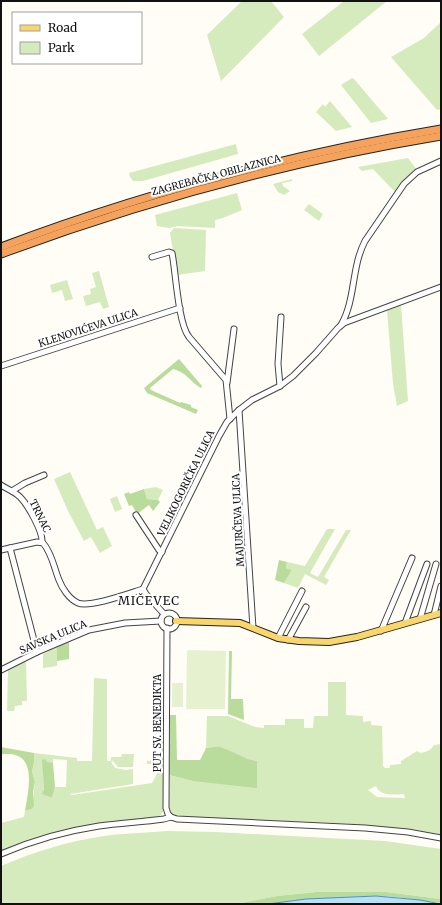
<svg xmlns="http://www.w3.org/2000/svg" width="442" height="905" font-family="Merriweather,serif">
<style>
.green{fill:#d5ebbd;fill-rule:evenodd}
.forest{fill:#b9dc9c}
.pitch{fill:#e6f2cf}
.water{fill:#b9e0f7;stroke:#3f96cf}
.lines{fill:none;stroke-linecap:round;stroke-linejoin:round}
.minor-casing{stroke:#444;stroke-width:7}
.major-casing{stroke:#222;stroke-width:8}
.highway-casing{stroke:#222;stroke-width:9}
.minor{stroke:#fff;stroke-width:5}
.major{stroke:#f9d66b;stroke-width:6}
.highway{stroke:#f5a25d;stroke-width:7}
.labels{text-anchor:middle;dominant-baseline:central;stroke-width:4;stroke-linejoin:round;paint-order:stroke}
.street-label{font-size:10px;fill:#111;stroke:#fff}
.quarter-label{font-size:12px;letter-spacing:1px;fill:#111;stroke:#fff}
</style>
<rect width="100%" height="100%" fill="#fffdf5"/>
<g class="green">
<polygon points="242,1 271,1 284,17 221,81 207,35"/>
<polygon points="344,1 387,1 319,56 302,34"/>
<polygon points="441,22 441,109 437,110 391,57 424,38"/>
<polygon points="352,78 354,79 388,119 371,123 341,85"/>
<polygon points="330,101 352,127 336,131 316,112 323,104 325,107"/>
<polygon points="236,144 238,154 143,181 133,181 130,177 129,173"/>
<polygon points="408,158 417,170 396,193 373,169 362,171 358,167"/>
<polygon points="292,179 292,181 282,183 283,186 290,191 284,195 278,192 273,184"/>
<polygon points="237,193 242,210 223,218 215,220 215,228 178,226 169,228 157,226 155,215"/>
<polygon points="309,204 323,214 319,221 304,210"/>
<polygon points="174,228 206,230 205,271 177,275 170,233"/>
<polygon points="99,271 109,307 103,309 100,302 86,306 83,296 91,294 90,289 96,287 92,273"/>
<polygon points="67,280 73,299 65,301 62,290 52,293 50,285"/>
<polygon points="401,305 408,401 397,406 393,384 387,310"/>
<polygon points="70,472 97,530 103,527 112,546 100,553 91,537 84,541 68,511 54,479"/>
<polygon points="156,487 163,490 158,500 147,499 144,489"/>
<polygon points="117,496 122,509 115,512 110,499"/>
<polygon points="327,529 335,529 310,573 318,577 346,530 351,530 324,577 329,580 326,585 305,574 298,588 284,583 292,570 286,568 287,562 305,566"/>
<polygon points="57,647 57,666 43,668 43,654"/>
<polygon points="26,661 27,701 22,701 22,705 15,706 14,711 7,711 8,669"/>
<path d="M94,678L107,679V761H111V757H121L122,754H134L133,767H118L113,761L111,762L115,768L126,770L133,769V784L70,794L72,795L152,783L160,768L164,767L163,812L159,817C103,822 54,830 1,851V823L24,817L25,811L32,809L35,782L32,772L34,762V753L77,758V761H92ZM53,759L67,760L66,787H55L52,798L43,794C45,786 43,775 43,766L47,763H53Z"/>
<path d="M328,682H346V715L363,716V722L371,721V725L382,726L383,766L385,768H390V765L401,764V761L417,751L420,753C426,752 430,751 434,745L441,744V835C405,828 369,825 332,823C280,820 228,819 176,817L171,815L169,810V775L193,781L257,761L248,759L232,753L221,747H214L206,748L207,716H228L255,727L264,728V725H285V719H304V728H313L314,716H328ZM376,786C379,796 395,795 404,794L405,798L377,797L368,790Z"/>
<polygon points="163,715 164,764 147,764 147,761 162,760"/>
<path d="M166,831L215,832L385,841L441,849V899L386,892H316L277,896L236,904H1V866C33,852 69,841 104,836C124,833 145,833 166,831Z"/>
</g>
<g class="forest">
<path d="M179,359L202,386L201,388C189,381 188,373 173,369L150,388L151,390L180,403L181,402L191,405V407L198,410L196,414L147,393L144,388Z"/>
<polygon points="144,489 147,499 158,500 160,502 153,511 149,505 137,514 132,505 129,506 124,494 129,492 130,494"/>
<polygon points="279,560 287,562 286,568 292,570 284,583 275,580"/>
<polygon points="69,642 69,659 57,661 57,647"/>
<polygon points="229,651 232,651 231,699 243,699 244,720 228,714"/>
<polygon points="170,715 176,715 177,760 200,760 206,748 214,747 221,747 248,759 257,761 257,788 193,781 169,775"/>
<path d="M1,747L34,753V762L32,772L35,782L33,792L34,806L32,809L25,811C27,797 35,766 20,757C14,753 7,754 1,754Z"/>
<polygon points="45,759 47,762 53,763 55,787 52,798 42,794 44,789 42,760"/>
<polygon points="316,892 386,892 441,899 441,903 395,897 376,896 306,899 268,904 236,904 277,896"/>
</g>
<g class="pitch">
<polygon points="187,650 226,651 225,709 186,709"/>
<rect x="172" y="683" width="11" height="24"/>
</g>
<polygon class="water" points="376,896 420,900 441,904 268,904 306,899"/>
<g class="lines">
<defs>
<g id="minor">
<path d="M152,257L169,252L172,253C176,273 178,323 189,337L226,380L230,419"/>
<path d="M341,325C356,299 351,268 365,241L404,184L417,172L441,161"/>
<polyline points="1,366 180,308"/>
<polyline points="227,383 234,329"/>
<polyline points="280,386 278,364 281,317"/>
<polyline points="239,410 253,628"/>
<path d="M1,485C7,489 15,492 20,497C28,505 43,532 42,542"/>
<polyline points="12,491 25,483 44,475"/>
<polyline points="136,515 159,550 162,552"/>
<polyline points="10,548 37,652"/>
<path d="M1,550L37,542L43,543C52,553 54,568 59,580C62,588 69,599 78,603C90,608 130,593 143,589"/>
<polyline points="143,589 219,436 227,422 239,410 252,400 280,386 293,376 316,353 338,328 344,323 441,287"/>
<polyline points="143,589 146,594 164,614"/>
<circle cx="169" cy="621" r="8"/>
<polyline points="434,615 441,586"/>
<polyline points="420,619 436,564"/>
<polyline points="405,623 427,564"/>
<polyline points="167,628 166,808 168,814 171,817"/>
<polyline points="381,631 412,558"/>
<polyline points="278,638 302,591"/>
<polyline points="288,640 306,607"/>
<polyline points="1,670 37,652 89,630 125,623 161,621"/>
<path d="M1,854C31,841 66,831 99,826C121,823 142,822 164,819L171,817L177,819L365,828L408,832L441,838"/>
</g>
<polyline id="major" points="176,621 240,623 278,638 299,641 329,642 357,637 441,613"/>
<g id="highway">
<path d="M1,247C144,193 291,154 441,129"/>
<path d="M1,254C144,201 290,161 441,136"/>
</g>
</defs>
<use href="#minor" class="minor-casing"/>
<use href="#major" class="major-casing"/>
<use href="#highway" class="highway-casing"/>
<use href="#minor" class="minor"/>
<use href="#major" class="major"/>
<use href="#highway" class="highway"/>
</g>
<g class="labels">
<g class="street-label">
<text transform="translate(216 175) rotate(-15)">ZAGREBAČKA OBILAZNICA</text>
<text transform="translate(88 328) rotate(-18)">KLENOVIĆEVA ULICA</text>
<text transform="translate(186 483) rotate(-64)">VELIKOGORIČKA ULICA</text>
<text transform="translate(40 516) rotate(64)">TRNAC</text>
<text transform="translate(238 520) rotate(-93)">MAJURČEVA ULICA</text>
<text transform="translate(53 637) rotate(-23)">SAVSKA ULICA</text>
<text transform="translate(157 723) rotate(-90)">PUT SV. BENEDIKTA</text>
</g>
<g class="quarter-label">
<text x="149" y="600">MIČEVEC</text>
</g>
</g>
<rect width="442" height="905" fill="none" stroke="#111111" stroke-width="4"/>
<rect x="12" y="12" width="130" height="52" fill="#ffffff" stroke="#a0a0a0"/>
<rect x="20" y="25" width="20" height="6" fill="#f9d66b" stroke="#a0a0a0"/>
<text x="48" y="32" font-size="12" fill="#111111">Road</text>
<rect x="20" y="42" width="20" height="12" fill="#d5ebbd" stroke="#a0a0a0"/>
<text x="48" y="52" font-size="12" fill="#111111">Park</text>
</svg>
